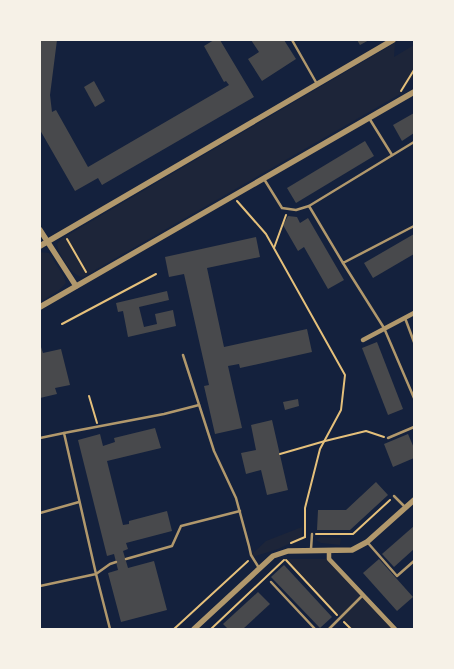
<svg xmlns="http://www.w3.org/2000/svg" width="454" height="669" font-family="Helvetica,sans-serif">
<style>
.green{fill:#1d2539}
.building{fill:#48494c}
.lines{fill:none;stroke-linecap:round;stroke-linejoin:round}
.path{stroke:#e5c07b;stroke-width:2}
.service{stroke:#b1986c;stroke-width:2.5}
.minor{stroke:#b1986c;stroke-width:4.5}
.tertiary{stroke:#b1986c;stroke-width:5.5}
</style>
<rect width="100%" height="100%" fill="#14213d"/>
<g class="green">
<path d="M395,43L394,57L414,45V75L402,93L83,277C72,277 58,254 57,244L61,239Z"/>
<polygon points="40,252 49,253 64,277 66,283 58,291 40,302"/>
<polygon points="302,527 302,538 278,549 252,557 251,555 266,541"/>
<polygon points="320,537 341,538 340,545 321,543 316,540"/>
<polygon points="285,559 329,559 395,629 351,629"/>
</g>
<g class="building">
<polygon points="40,40 57,40 50,95 52,112 56,110 88,167 229,85 226,81 224,82 204,46 214,40 220,40 254,97 102,185 98,178 75,191 40,130"/>
<polygon points="251,40 284,40 296,59 262,81 248,59 259,52"/>
<polygon points="357,40 369,40 360,45"/>
<polygon points="94,81 105,101 95,107 84,87"/>
<polygon points="414,113 414,133 402,141 393,125"/>
<polygon points="365,141 374,156 296,203 287,188"/>
<polygon points="288,216 297,217 300,223 308,218 344,280 328,289 304,247 298,251 283,225"/>
<polygon points="414,234 414,254 373,278 364,263"/>
<polygon points="256,237 260,257 207,268 224,347 307,329 312,352 240,368 239,364 228,366 242,428 215,434 204,386 209,385 184,274 169,277 165,257"/>
<polygon points="167,291 169,300 139,307 144,327 157,324 155,314 173,310 176,326 128,337 123,311 118,312 116,303"/>
<polygon points="377,342 403,409 388,415 362,348"/>
<polygon points="40,344 43,353 61,349 70,385 55,388 57,394 40,398"/>
<polygon points="298,399 299,406 285,410 283,402"/>
<polygon points="272,420 288,490 267,495 261,470 246,474 241,453 256,450 251,425"/>
<polygon points="155,428 161,448 107,461 123,525 129,524 129,521 167,511 172,531 126,543 128,549 123,551 128,568 154,561 167,610 121,622 108,573 118,570 114,554 107,556 78,440 100,434 103,446 115,442 114,438"/>
<polygon points="408,434 414,448 414,458 393,467 384,444"/>
<polygon points="376,482 388,495 350,530 317,530 318,510 346,510"/>
<polygon points="414,526 414,549 394,567 382,554"/>
<polygon points="379,559 413,597 397,611 363,573"/>
<polygon points="284,565 332,617 320,628 271,577"/>
<polygon points="258,592 270,604 243,629 228,629 223,624"/>
</g>
<g class="lines">
<g class="path">
<polyline points="401,91 414,70"/>
<polyline points="237,201 266,234 345,375 341,410 320,449 305,508 305,537"/>
<polyline points="67,239 86,272"/>
<polyline points="274,248 286,215"/>
<polyline points="62,324 156,274"/>
<polyline points="89,396 97,423"/>
<polyline points="280,454 325,441 366,431 384,437"/>
<polyline points="316,534 353,534 390,500"/>
<polyline points="291,543 305,537"/>
<polyline points="286,560 337,615"/>
<polyline points="344,622 351,629"/>
<polyline points="174,629 248,561"/>
<polyline points="211,629 284,560"/>
</g>
<g class="service">
<polyline points="292,40 317,84"/>
<polyline points="369,118 392,155"/>
<polyline points="264,179 282,208 296,210 309,206 343,263 414,226"/>
<polyline points="309,206 414,142"/>
<polyline points="343,263 384,328 414,398"/>
<polyline points="405,318 414,342"/>
<polyline points="183,355 214,451 236,498 249,546 251,555 259,568"/>
<polyline points="40,438 64,433"/>
<polyline points="388,438 414,427"/>
<polyline points="394,496 405,507"/>
<polyline points="40,513 79,502"/>
<polyline points="368,543 397,576 414,561"/>
<polyline points="311,549 312,534"/>
<polyline points="126,559 172,546 181,526 240,511"/>
<polyline points="271,582 315,629"/>
<polyline points="40,586 96,574 64,433 164,414 199,405"/>
<polyline points="110,629 96,574 110,564 116,562"/>
<polyline points="329,629 363,595"/>
</g>
<g class="minor">
<polyline points="363,340 414,313"/>
<polyline points="329,551 329,559 395,629"/>
</g>
<g class="tertiary">
<polyline points="40,230 76,286"/>
<polyline points="40,246 393,40"/>
<polyline points="40,307 414,92"/>
<polyline points="194,629 273,556 288,551 352,550 367,542 414,500"/>
</g>
</g>
<rect width="454" height="669" fill="none" stroke="#f6f1e7" stroke-width="82"/>
</svg>
